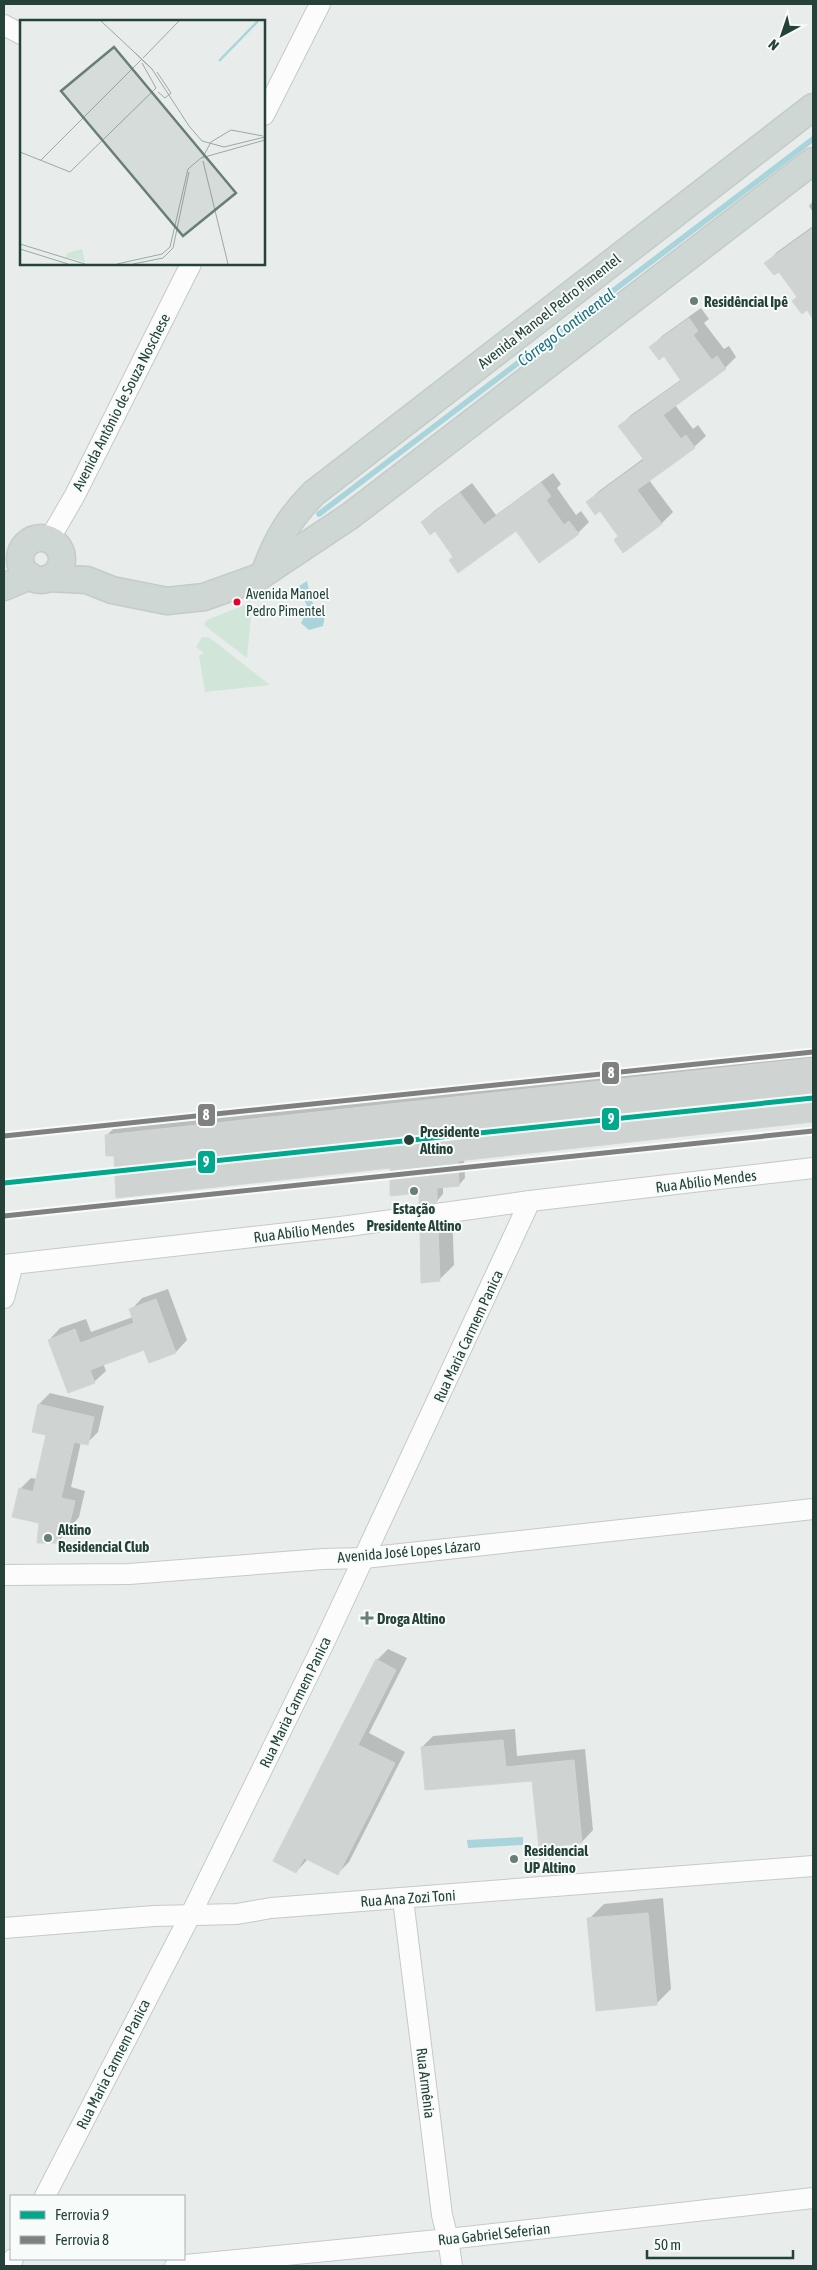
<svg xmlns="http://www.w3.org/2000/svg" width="817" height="2270" font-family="'Asap Condensed',sans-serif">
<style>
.green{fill:#d1e6d8}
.water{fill:#a9d4db}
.shadow{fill:#0003}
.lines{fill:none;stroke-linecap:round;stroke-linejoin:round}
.stream{stroke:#a9d4db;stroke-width:5.5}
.building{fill:#cfd4d2;stroke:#d1d6d4}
.minor-casing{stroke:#c5cac8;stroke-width:22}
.major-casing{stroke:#c3ccc9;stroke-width:29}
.minor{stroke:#fcfcfc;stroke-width:20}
.major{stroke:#cfd7d5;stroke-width:26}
.rail-1-casing{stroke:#f7fbf9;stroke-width:9}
.rail-2-casing{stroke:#f7fbf9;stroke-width:9}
.rail-1{stroke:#00a88e;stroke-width:5}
.rail-2{stroke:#808080;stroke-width:5}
.poi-dot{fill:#697e78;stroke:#f7fbf9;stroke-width:2}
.bus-dot{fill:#e4002b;stroke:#f7fbf9;stroke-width:2}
.stop-dot{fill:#24423a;stroke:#f7fbf9;stroke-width:2}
.labels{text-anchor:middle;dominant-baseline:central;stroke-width:4;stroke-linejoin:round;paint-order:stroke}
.bus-label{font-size:14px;fill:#24423a;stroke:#f7fbf9;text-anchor:start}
.poi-label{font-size:15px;font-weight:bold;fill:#24423a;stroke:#f7fbf9;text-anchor:start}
.street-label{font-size:15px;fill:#24423a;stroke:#f7fbf9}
.stop-label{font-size:15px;font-weight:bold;fill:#24423a;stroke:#f7fbf9;text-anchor:start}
.water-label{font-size:16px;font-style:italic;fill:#1c6f80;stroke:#f7fbf9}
.inset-river{fill:none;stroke:#a9d4db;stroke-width:2.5}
.inset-road{fill:none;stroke:#9aa9a4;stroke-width:1}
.view{fill:#697e78;fill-opacity:0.15;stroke:#697e78;stroke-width:2.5}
.inset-edge{fill:none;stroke:#24423a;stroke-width:2.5}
.line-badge{stroke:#f7fbf9;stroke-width:2}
.badge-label{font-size:14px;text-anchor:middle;font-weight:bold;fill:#fff}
</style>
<rect width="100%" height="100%" fill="#e8edeb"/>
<g class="green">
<polygon points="249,603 252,606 247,658 204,625 207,620"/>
<polygon points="202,637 210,638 270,685 205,692 199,656 204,653 196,647"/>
</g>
<g class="water">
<path d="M307,581C309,588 310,601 315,606C323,616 327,610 323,626L309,630L301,623L308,609L299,586Z"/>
<polygon points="523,1837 523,1845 468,1848 467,1840"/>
</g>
<g class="shadow">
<polygon points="813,201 813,212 809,206"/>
<polygon points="813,226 813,304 802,312 798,297 779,270 766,263 777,252"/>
<polygon points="701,308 709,319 704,323 724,349 729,346 736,357 725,368 675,405 693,429 698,425 706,436 694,447 649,480 673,512 662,523 623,551 620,536 600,509 587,502 599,491 644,458 620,426 631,415 682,379 664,354 651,347 662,336"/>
<polygon points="553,473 561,484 557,488 576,515 581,511 589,522 578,533 516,529 454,556 435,529 422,522 434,511 472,483 496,515"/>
<polygon points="813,1052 813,1121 464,1159 465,1178 459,1185 443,1186 443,1194 437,1201 420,1192 391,1167 116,1154 107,1135 113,1129"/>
<polygon points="452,1211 454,1265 439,1280 421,1229 436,1213"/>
<polygon points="168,1289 187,1340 176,1352 150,1361 145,1348 103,1363 106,1371 94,1382 49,1340 60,1328 86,1319 91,1332 133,1317 131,1310 142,1298"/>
<polygon points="50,1393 104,1406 98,1432 87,1443 81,1442 71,1487 85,1491 79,1517 58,1542 41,1522 20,1489 31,1478 37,1479 47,1434 33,1431 39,1404"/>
<polygon points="388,1649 407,1658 369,1733 405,1752 349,1862 337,1874 308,1859 296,1872 377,1660"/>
<polygon points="515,1729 517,1756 585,1749 593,1830 582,1842 533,1779 422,1747 433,1736"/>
<polygon points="663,1898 671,1989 656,2004 589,1919 604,1904"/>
</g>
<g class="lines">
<polyline class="stream" points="319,514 813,139"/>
</g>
<g class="building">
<polygon points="813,228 813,319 807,310 802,314 792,301 797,297 779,272 774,275 764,263"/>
<polygon points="689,318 698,331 693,335 712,360 717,356 726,369 663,415 681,439 686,435 695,448 637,490 662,524 623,553 614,540 618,536 600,511 595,515 586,502 644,460 618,426 681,381 664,356 659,360 649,347"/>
<polygon points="541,483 551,496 546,500 564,525 569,521 579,534 539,563 516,531 458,573 449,560 453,557 435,531 430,535 421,522 460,493 484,525"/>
<polygon points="813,1058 813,1122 458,1161 459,1186 437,1188 437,1202 419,1204 419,1193 390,1196 390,1168 116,1198 114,1156 106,1156 105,1135"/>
<polygon points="438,1226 440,1281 421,1283 420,1228"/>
<polygon points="156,1299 176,1353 149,1363 144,1350 90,1370 95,1383 68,1393 48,1340 75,1329 80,1343 134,1323 129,1309"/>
<polygon points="38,1404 94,1417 88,1445 74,1442 61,1498 75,1501 68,1530 61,1528 59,1543 37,1543 39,1523 12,1517 19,1488 33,1492 46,1435 32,1432"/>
<polygon points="376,1659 396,1670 358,1745 395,1763 338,1875 304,1858 296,1873 273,1861"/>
<polygon points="503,1740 506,1767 574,1760 582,1843 539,1848 532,1781 425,1790 421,1747"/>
<polygon points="648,1913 657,2005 596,2011 587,1918"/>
</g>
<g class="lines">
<defs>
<g id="minor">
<polyline points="4,25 21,34"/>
<polyline points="264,115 320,4"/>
<polyline points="49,540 75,495 191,264"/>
<polyline points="4,1265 341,1227 530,1201 813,1168"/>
<polyline points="4,1298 13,1264"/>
<polyline points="4,1575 129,1574 323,1559 364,1558 813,1509"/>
<polyline points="403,1899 442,2215 448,2239 452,2266"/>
<polyline points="4,1928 154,1916 237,1914 271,1908 813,1866"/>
<polyline points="45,2196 190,1916 324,1643 530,1201"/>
<polyline points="9,2266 13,2259"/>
<polyline points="175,2266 448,2239 813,2198"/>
</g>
<g id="major">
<circle cx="41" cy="559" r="21"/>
<path d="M265,572C276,540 290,517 314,493L813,107"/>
<polyline points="49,578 87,580 112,590 167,601 204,597 257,578 350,516 813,161"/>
<polyline points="4,587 30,576"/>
</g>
</defs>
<use href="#minor" class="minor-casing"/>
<use href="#major" class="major-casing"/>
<use href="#minor" class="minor"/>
<use href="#major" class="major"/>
<defs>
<polyline id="rail-1" points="4,1183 813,1098"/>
<g id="rail-2">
<polyline points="4,1136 813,1052"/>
<polyline points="4,1216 813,1131"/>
</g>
</defs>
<use href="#rail-1" class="rail-1-casing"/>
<use href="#rail-2" class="rail-2-casing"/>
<use href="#rail-1" class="rail-1"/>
<use href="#rail-2" class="rail-2"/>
</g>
<g class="poi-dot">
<circle cx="694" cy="301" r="5"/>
<circle cx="414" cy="1191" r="5"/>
<circle cx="48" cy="1538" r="5"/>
<path d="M364.5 1610.5h5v5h5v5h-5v5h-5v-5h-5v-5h5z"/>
<circle cx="514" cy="1859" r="5"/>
</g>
<circle class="bus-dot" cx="237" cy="602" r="4.5"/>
<circle class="stop-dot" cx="409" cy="1140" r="6"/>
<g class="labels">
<g class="bus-label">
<text x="246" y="594">Avenida Manoel<tspan x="246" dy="17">Pedro Pimentel</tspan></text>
</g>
<g class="poi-label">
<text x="704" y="301">Residêncial Ipê</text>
<text x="414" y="1208" text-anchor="middle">Estação<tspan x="414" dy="17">Presidente Altino</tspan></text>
<text x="58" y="1529">Altino<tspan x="58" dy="17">Residencial Club</tspan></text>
<text x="377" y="1618">Droga Altino</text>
<text x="524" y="1850">Residencial<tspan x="524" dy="17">UP Altino</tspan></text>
</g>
<g class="street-label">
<text transform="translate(549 311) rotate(-38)">Avenida Manoel Pedro Pimentel</text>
<text transform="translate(121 402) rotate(-63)">Avenida Antônio de Souza Noschese</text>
<text transform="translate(706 1181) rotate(-7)">Rua Abílio Mendes</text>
<text transform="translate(304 1231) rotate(-7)">Rua Abílio Mendes</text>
<text transform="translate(468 1336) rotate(-65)">Rua Maria Carmem Panica</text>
<text transform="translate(409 1551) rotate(-5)">Avenida José Lopes Lázaro</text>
<text transform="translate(295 1702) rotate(-64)">Rua Maria Carmem Panica</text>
<text transform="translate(408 1898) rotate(-4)">Rua Ana Zozi Toni</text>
<text transform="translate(113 2064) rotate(-63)">Rua Maria Carmem Panica</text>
<text transform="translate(426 2083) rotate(83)">Rua Armênia</text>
<text transform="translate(494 2234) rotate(-6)">Rua Gabriel Seferian</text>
</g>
<g class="stop-label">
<text x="420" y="1131">Presidente<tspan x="420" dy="17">Altino</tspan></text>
</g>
<g class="water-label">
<text transform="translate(566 327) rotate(-37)">Córrego Continental</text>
</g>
</g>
<g transform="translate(20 20)">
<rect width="245" height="245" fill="#e8edeb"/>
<path d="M62,229L65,242L46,237L47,233Z" fill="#d1e6d8"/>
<path class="inset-river" d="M199,41L238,1"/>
<path class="inset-road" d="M81,1L113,31M123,38L159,1M133,50L113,31L132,49L169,106L182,121L204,127L245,117M137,52L151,73L145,78L138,72M0,132L50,152L136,68L122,43M183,137L191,122L211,110L243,116M181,138L245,120M21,140L121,40M183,141L208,244M0,224L65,244M0,229L48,244M97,244L142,234L150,227L168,149L181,138M113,244L143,238L153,228L169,152"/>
<path class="view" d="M94,27L216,173L163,216L41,71Z"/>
<rect width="245" height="245" class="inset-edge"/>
</g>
<g class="line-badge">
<rect x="601" y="1061" width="19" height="24" rx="5" fill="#808080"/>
<rect x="197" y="1103" width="19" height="24" rx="5" fill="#808080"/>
<rect x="601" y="1107" width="19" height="24" rx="5" fill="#00a88e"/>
<rect x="197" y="1150" width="19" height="24" rx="5" fill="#00a88e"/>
</g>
<g class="badge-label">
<text x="611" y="1078">8</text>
<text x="206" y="1120">8</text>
<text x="611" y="1124">9</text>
<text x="206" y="1167">9</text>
</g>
<rect width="817" height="2270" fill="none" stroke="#24423a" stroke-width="10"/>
<rect x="10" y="2195" width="175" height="65" fill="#f7fbf9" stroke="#a3b1ad"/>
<rect x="20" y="2211" width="25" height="8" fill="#00a88e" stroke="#a3b1ad"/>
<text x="55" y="2220" font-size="15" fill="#24423a">Ferrovia 9</text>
<rect x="20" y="2236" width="25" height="8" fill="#808080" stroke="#a3b1ad"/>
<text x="55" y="2245" font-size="15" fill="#24423a">Ferrovia 8</text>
<g transform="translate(782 35) rotate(220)" stroke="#f7fbf9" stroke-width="4" paint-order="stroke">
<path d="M0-4L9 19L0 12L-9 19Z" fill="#24423a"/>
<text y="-8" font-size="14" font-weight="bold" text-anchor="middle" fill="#24423a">N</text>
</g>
<path d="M647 2250v8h146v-8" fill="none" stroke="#24423a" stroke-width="2.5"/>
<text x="654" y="2250" font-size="15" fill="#24423a" stroke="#f7fbf9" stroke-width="4" paint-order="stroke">50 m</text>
</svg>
